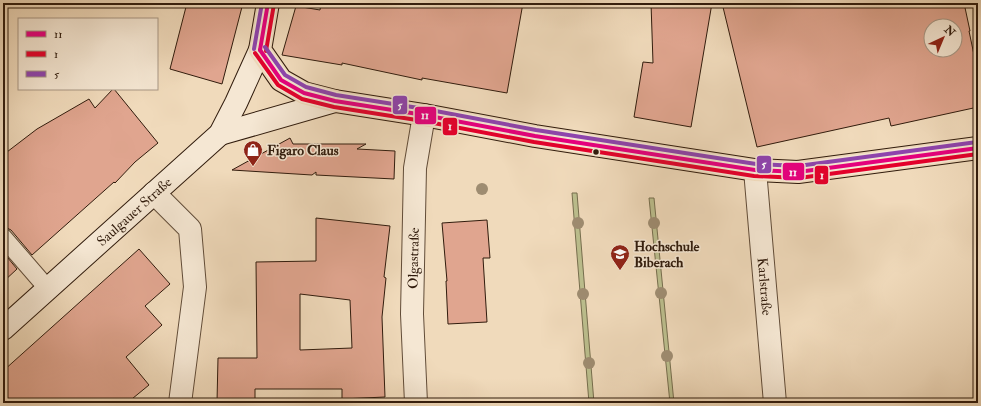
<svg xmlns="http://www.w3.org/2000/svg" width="981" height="406" font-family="'IM FELL Double Pica',serif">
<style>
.green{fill:#bcbf8e;stroke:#766e4e}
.building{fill:#e0a58f;stroke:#311c0d;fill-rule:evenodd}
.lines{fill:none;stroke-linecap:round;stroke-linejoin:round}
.service-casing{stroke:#614c38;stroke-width:19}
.minor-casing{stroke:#614c38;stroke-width:24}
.secondary-casing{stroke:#311c0d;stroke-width:24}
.primary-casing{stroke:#311c0d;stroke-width:24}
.service{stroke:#f5e7d3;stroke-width:17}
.minor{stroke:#f5e7d3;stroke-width:22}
.secondary{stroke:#f5e7d3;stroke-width:22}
.primary{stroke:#f0dabb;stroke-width:22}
.bus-1-casing{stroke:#f5e7d3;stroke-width:7}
.bus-2-casing{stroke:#f5e7d3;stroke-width:7}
.bus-3-casing{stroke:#f5e7d3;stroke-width:7}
.bus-1{stroke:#e5007d;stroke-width:4}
.bus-2{stroke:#e4002b;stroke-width:4}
.bus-3{stroke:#8e44ad;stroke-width:4}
.tree{fill:#9e8c71}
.bus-dot{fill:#311c0d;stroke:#f5e7d3;stroke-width:1.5}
.labels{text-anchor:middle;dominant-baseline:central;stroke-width:3;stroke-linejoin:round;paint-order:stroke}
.poi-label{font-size:14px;font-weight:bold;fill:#311c0d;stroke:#f5e7d3;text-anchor:start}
.street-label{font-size:14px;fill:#311c0d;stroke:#f5e7d3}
.line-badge{stroke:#f5e7d3;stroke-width:1.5}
.badge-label{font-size:11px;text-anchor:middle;font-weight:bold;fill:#fff}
</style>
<rect width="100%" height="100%" fill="#f0dabb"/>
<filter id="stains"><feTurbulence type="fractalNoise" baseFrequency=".005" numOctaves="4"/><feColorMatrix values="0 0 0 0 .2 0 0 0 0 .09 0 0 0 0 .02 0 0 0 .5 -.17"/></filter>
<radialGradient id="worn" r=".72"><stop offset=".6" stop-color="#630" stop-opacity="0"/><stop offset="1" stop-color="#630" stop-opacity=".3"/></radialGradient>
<g class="green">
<polygon points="572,193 577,193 594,403 589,403"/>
<polygon points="649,198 654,198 674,403 670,403"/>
</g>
<g class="building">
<polygon points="187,3 243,3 222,84 170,69"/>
<polygon points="321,3 523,3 507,93 422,78 422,80 342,63 342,65 282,55 296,6 320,10"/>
<polygon points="651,3 712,3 691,127 634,117 643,62 653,63"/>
<path d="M722,3H964L970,31H969L978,74V107L891,126L889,118L757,147ZM931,26H955V50H931Z"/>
<polygon points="113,89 114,89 158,143 135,162 115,183 114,182 32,255 11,230 7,228 3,227 3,155 37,129 89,99 95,108"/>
<polygon points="290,138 293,144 366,144 357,149 395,151 394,179 316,175 316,172 312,175 232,170"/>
<path d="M316,218L390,226L384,277L386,278L382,317L385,397L342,399V389H255V402H217L218,358H257L256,262L316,261ZM300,294L350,300L352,348L300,350Z"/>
<polygon points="487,220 490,258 483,258 487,322 448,324 446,281 447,281 442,223"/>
<polygon points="139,249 170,284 145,306 162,325 126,357 149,385 127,403 3,403 3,371"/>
<polygon points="3,252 17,269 3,282"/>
</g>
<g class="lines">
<defs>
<polyline id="service" points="3,237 48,289"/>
<g id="minor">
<path id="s1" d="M755,170L775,403"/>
<polyline points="154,193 190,229 195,287 180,403"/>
<path id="s2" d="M416,403L412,314L415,168L424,115"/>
</g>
<g id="secondary">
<polyline points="220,134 335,101"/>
<path id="s3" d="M3,329L220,134L236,103L260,50"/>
</g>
<polyline id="primary" points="268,3 260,50 281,80 304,93 335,101 424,115 535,136 755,170 798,172 978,148"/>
</defs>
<use href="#service" class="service-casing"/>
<use href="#minor" class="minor-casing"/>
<use href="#secondary" class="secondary-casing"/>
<use href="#primary" class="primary-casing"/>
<use href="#service" class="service"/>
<use href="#minor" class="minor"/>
<use href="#secondary" class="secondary"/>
<use href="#primary" class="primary"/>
<defs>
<g id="bus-1">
<polyline points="260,50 281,80 304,93 335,101 424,115 535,136 755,170 798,172 978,148"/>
<polyline points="260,50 268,3"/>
</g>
<g id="bus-2">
<polyline points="266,51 274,4"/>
<polyline points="255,53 278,85 302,99 334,107 423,121 534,142 754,176 799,178 978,154"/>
</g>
<g id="bus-3">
<polyline points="265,47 285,75 306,87 336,95 425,109 536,130 756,164 798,166 977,142"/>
<polyline points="254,49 262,3"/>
</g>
</defs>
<use href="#bus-1" class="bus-1-casing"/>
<use href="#bus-2" class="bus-2-casing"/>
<use href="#bus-3" class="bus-3-casing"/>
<use href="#bus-1" class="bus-1"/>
<use href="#bus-2" class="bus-2"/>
<use href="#bus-3" class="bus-3"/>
</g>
<g class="tree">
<circle cx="482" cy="189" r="6"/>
<circle cx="578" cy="223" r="6"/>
<circle cx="654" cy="223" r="6"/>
<circle cx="661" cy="293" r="6"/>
<circle cx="583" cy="294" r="6"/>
<circle cx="667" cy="356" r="6"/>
<circle cx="589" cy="363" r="6"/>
</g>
<defs>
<symbol id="shop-pin" viewBox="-11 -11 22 30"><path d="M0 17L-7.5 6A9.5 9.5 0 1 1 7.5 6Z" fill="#8f2418" stroke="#f5e7d3"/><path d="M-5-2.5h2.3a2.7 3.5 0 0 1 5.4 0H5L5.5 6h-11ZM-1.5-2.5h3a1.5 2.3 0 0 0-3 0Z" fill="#fff"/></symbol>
<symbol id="university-pin" viewBox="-11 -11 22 30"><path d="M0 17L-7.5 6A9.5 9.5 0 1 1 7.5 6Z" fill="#8f2418" stroke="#f5e7d3"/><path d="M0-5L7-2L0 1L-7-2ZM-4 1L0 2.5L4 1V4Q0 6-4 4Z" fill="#fff"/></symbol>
</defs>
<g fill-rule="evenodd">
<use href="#shop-pin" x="242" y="139" width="22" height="30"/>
<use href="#university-pin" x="609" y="243" width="22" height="30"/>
</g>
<circle class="bus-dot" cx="596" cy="152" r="3.5"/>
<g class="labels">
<g class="poi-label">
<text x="267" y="150">Figaro Claus</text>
<text x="634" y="246">Hochschule<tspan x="634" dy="16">Biberach</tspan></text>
</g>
<g class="street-label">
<text stroke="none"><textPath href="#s3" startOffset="176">Saulgauer Straße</textPath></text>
<text stroke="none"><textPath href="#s2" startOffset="145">Olgastraße</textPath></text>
<text stroke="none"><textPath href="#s1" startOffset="117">Karlstraße</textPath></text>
</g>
</g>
<g class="line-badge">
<rect x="392" y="95" width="16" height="20" rx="4" fill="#8e44ad"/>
<rect x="414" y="106" width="23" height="19" rx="4" fill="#e5007d"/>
<rect x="442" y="117" width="16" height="19" rx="4" fill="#e4002b"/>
<rect x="756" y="155" width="16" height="19" rx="4" fill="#8e44ad"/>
<rect x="782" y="162" width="23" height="19" rx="4" fill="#e5007d"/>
<rect x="814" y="165" width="15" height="20" rx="4" fill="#e4002b"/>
</g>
<g class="badge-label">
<text x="400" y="109">5</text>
<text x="425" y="119">11</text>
<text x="450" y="130">1</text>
<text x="764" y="168">5</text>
<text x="793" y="176">11</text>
<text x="822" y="179">1</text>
</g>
<rect width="981" height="406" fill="none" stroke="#f0dabb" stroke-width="16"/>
<rect x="4" y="4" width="973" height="398" fill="none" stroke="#311c0d" stroke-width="2"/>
<rect x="8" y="8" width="965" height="390" fill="none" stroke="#311c0d"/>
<rect x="18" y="18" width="140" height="72" fill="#f5e7d3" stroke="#a79684"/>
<rect x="26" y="31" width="20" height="6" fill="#e5007d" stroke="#a79684"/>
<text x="54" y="38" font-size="12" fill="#311c0d">11</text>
<rect x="26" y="51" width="20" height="6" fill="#e4002b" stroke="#a79684"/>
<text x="54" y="58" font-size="12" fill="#311c0d">1</text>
<rect x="26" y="71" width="20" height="6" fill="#8e44ad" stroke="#a79684"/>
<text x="54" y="78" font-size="12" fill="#311c0d">5</text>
<g transform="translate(943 38) rotate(44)"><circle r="19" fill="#f5e7d3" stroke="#a79684"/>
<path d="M0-3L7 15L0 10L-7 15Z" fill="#8f2418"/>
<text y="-6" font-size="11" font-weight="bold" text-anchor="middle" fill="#311c0d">N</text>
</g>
<rect width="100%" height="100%" filter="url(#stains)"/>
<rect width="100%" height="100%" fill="url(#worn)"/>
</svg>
